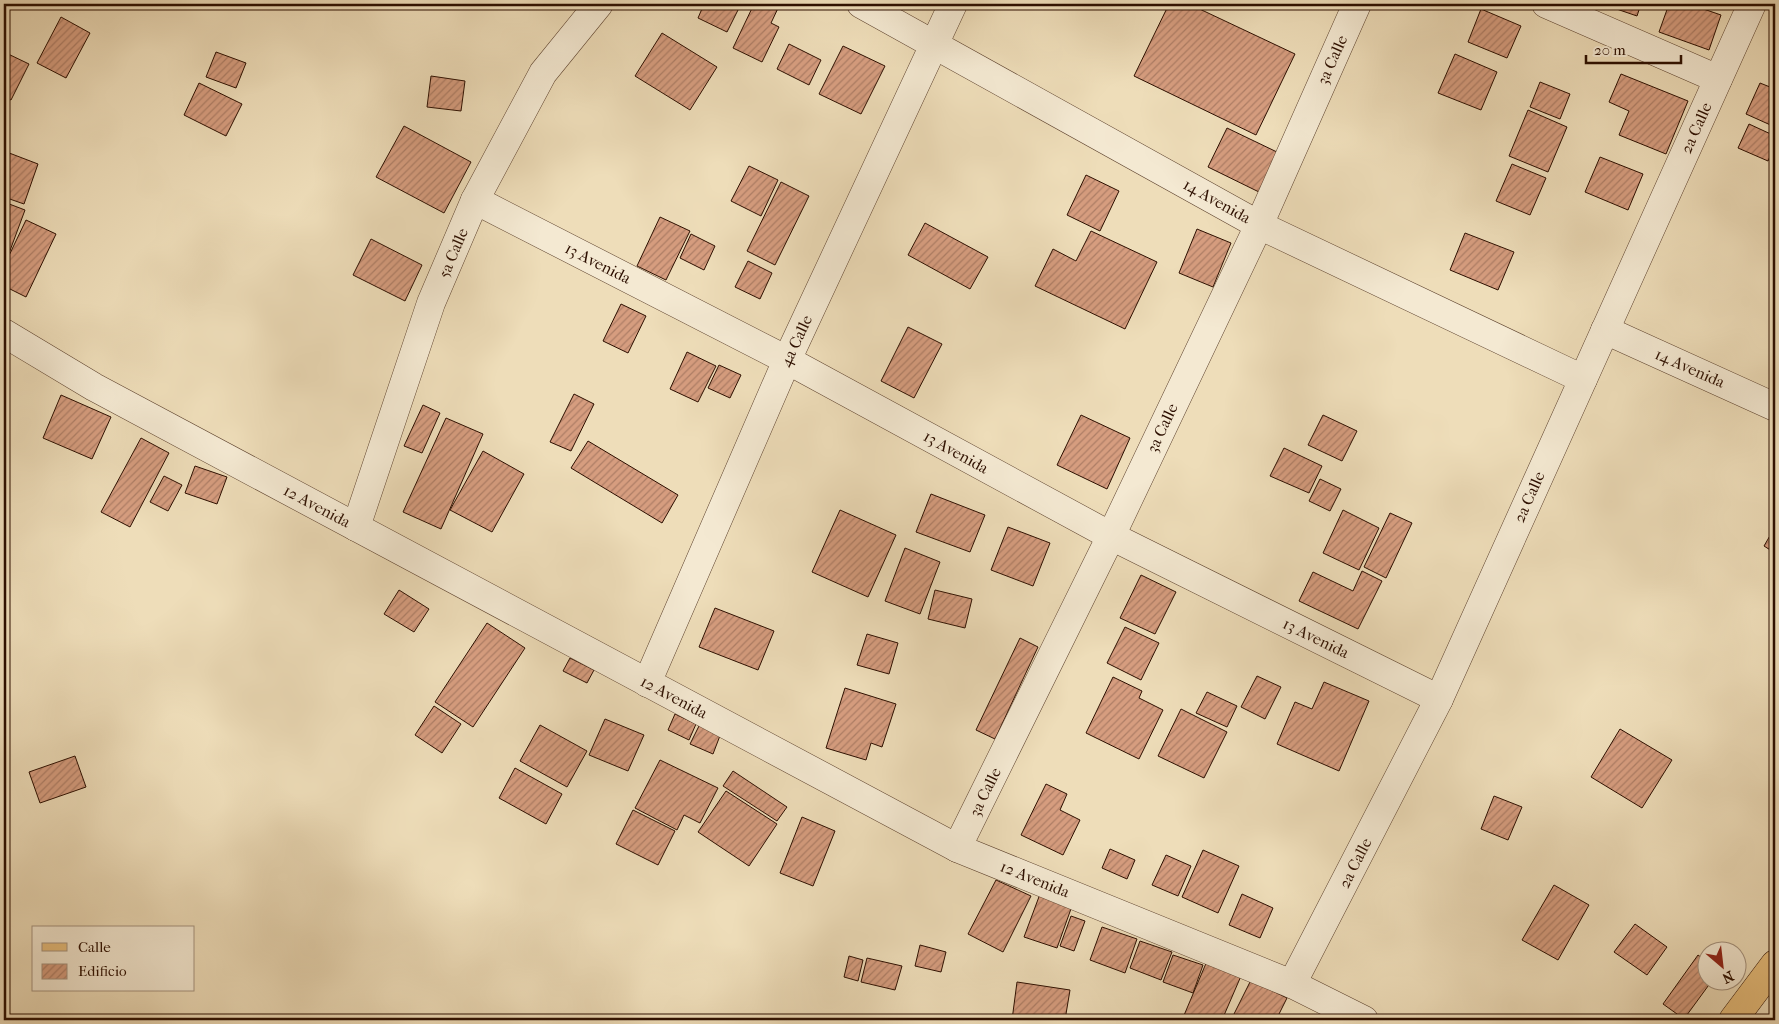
<svg xmlns="http://www.w3.org/2000/svg" width="1779" height="1024" font-family="'IM FELL French Canon',serif">
<style>
.building{fill:url(#building-hatch);stroke:#2d0f00}
.lines{fill:none;stroke-linecap:round;stroke-linejoin:round}
.street-casing{stroke:#5d422e;stroke-width:29}
.primary-casing{stroke:#2d0f00;stroke-width:29}
.street{stroke:#f4e9d2;stroke-width:28}
.primary{stroke:#e7be7c;stroke-width:28}
.labels{text-anchor:middle;dominant-baseline:central;stroke-width:4;stroke-linejoin:round;paint-order:stroke}
.street-label{font-size:16px;fill:#2d0f00;stroke:#f4e9d2}
</style>
<defs>
<pattern id="building-hatch" width="6" height="6" patternUnits="userSpaceOnUse" patternTransform="scale(1.25)"><rect width="6" height="6" fill="#d69d7f"/><path d="M-1 1l2-2M0 6l6-6M5 7l2-2" fill="none" stroke="#ae7e66"/></pattern>
</defs>
<rect width="100%" height="100%" fill="#eeddb9"/>
<filter id="stains"><feTurbulence type="fractalNoise" baseFrequency=".004" numOctaves="4"/><feColorMatrix values="0 0 0 0 .2 0 0 0 0 .09 0 0 0 0 .02 0 0 0 .5 -.17"/></filter>
<radialGradient id="worn" r=".72"><stop offset=".6" stop-color="#630" stop-opacity="0"/><stop offset="1" stop-color="#630" stop-opacity=".3"/></radialGradient>
<g class="building">
<polygon points="704,4 741,4 727,32 698,18"/>
<polygon points="754,4 780,4 771,23 779,27 762,62 733,48"/>
<polygon points="1169,4 1189,4 1295,54 1256,135 1134,76"/>
<polygon points="1602,4 1641,4 1637,16"/>
<polygon points="1669,4 1689,4 1721,15 1709,50 1659,32"/>
<polygon points="1481,9 1521,26 1507,58 1468,42"/>
<polygon points="61,17 90,33 66,78 37,63"/>
<polygon points="662,33 717,67 690,110 635,76"/>
<polygon points="789,44 821,60 809,85 777,69"/>
<polygon points="843,46 885,66 861,114 819,94"/>
<polygon points="4,52 29,64 11,100 4,97"/>
<polygon points="216,52 246,63 236,88 206,77"/>
<polygon points="1455,54 1497,72 1481,110 1438,93"/>
<polygon points="1621,74 1688,101 1666,154 1619,135 1629,111 1609,102"/>
<polygon points="431,76 465,81 461,111 427,107"/>
<polygon points="1540,82 1570,94 1560,119 1530,107"/>
<polygon points="199,83 242,104 226,136 184,115"/>
<polygon points="1760,83 1775,89 1775,127 1746,114"/>
<polygon points="1528,110 1567,127 1548,172 1509,156"/>
<polygon points="1749,124 1775,136 1775,146 1768,161 1738,148"/>
<polygon points="404,126 471,162 444,213 376,177"/>
<polygon points="1227,128 1279,153 1259,192 1208,167"/>
<polygon points="4,151 38,164 24,204 4,197"/>
<polygon points="1600,157 1643,174 1628,210 1585,192"/>
<polygon points="1512,164 1546,178 1530,215 1496,201"/>
<polygon points="749,166 778,180 761,216 731,201"/>
<polygon points="1086,175 1119,191 1100,231 1067,215"/>
<polygon points="781,182 809,196 775,265 747,251"/>
<polygon points="4,202 25,210 8,256 4,255"/>
<polygon points="660,217 690,231 666,280 637,266"/>
<polygon points="26,220 56,234 26,297 4,286 4,266"/>
<polygon points="925,223 988,257 970,289 908,255"/>
<polygon points="1197,229 1231,243 1213,287 1179,273"/>
<polygon points="1091,231 1157,262 1125,329 1035,286 1053,249 1076,261"/>
<polygon points="1465,233 1514,252 1498,290 1450,270"/>
<polygon points="691,234 715,246 704,270 680,258"/>
<polygon points="371,239 422,265 405,301 353,275"/>
<polygon points="748,261 772,273 760,299 735,287"/>
<polygon points="621,304 646,316 628,353 603,341"/>
<polygon points="908,327 942,344 914,398 881,381"/>
<polygon points="687,352 716,366 698,402 670,389"/>
<polygon points="719,365 741,375 730,398 708,388"/>
<polygon points="574,394 594,404 571,451 550,442"/>
<polygon points="61,395 111,417 92,459 43,438"/>
<polygon points="423,405 440,413 422,453 404,446"/>
<polygon points="1081,415 1130,438 1107,489 1057,465"/>
<polygon points="1323,415 1357,431 1342,461 1308,445"/>
<polygon points="446,418 483,434 441,529 403,512"/>
<polygon points="141,438 169,453 130,527 101,512"/>
<polygon points="588,441 678,495 662,523 571,468"/>
<polygon points="1284,448 1322,466 1309,493 1270,476"/>
<polygon points="483,451 524,474 492,532 450,510"/>
<polygon points="195,466 227,477 217,504 185,493"/>
<polygon points="164,476 182,485 168,511 150,502"/>
<polygon points="1320,479 1341,489 1330,511 1309,501"/>
<polygon points="931,494 985,515 970,552 916,532"/>
<polygon points="840,510 896,535 868,597 812,572"/>
<polygon points="1343,510 1379,528 1359,570 1323,553"/>
<polygon points="1390,513 1412,523 1386,578 1364,567"/>
<polygon points="1008,527 1050,543 1033,586 991,570"/>
<polygon points="1775,527 1775,553 1764,546"/>
<polygon points="905,548 940,562 920,614 885,601"/>
<polygon points="1362,571 1382,581 1358,629 1299,601 1313,572 1353,591"/>
<polygon points="1141,575 1176,592 1155,634 1120,618"/>
<polygon points="399,590 429,609 414,632 384,614"/>
<polygon points="935,590 972,599 965,628 928,619"/>
<polygon points="715,608 774,631 758,670 699,647"/>
<polygon points="487,623 525,648 473,727 435,702"/>
<polygon points="1125,627 1159,643 1141,680 1107,663"/>
<polygon points="867,634 898,643 889,674 857,665"/>
<polygon points="1020,638 1038,647 995,739 976,730"/>
<polygon points="570,658 594,670 587,683 563,671"/>
<polygon points="1257,676 1281,687 1265,719 1241,707"/>
<polygon points="1113,677 1142,691 1139,698 1163,710 1139,759 1086,733"/>
<polygon points="1324,682 1369,701 1339,771 1277,744 1295,702 1312,709"/>
<polygon points="845,688 896,704 882,747 871,743 866,760 826,748"/>
<polygon points="1207,692 1237,706 1227,727 1196,713"/>
<polygon points="434,706 461,724 442,753 415,735"/>
<polygon points="1181,709 1227,732 1204,778 1158,756"/>
<polygon points="675,714 696,724 689,740 668,730"/>
<polygon points="605,719 644,735 628,771 589,755"/>
<polygon points="700,724 721,733 713,754 690,744"/>
<polygon points="540,725 587,751 567,787 520,761"/>
<polygon points="1620,729 1672,760 1642,808 1591,777"/>
<polygon points="75,756 86,787 40,803 29,772"/>
<polygon points="660,760 718,788 700,823 684,815 677,830 635,808"/>
<polygon points="515,768 562,794 546,824 499,798"/>
<polygon points="733,771 787,807 777,821 723,786"/>
<polygon points="1046,784 1067,794 1060,810 1080,820 1063,855 1021,835"/>
<polygon points="726,791 777,824 749,866 698,832"/>
<polygon points="1494,796 1522,807 1508,840 1481,829"/>
<polygon points="633,810 675,831 658,865 616,844"/>
<polygon points="802,817 835,831 813,886 780,873"/>
<polygon points="1110,849 1135,860 1127,879 1102,868"/>
<polygon points="1203,850 1239,866 1218,913 1182,897"/>
<polygon points="1166,855 1191,866 1178,896 1152,885"/>
<polygon points="996,880 1031,896 1003,952 968,934"/>
<polygon points="1554,885 1589,905 1558,960 1522,940"/>
<polygon points="1040,894 1072,906 1057,948 1024,937"/>
<polygon points="1242,894 1273,908 1260,938 1229,925"/>
<polygon points="1071,916 1085,921 1074,951 1060,946"/>
<polygon points="1635,924 1667,947 1647,975 1614,952"/>
<polygon points="1102,927 1137,939 1125,973 1090,960"/>
<polygon points="1140,941 1172,952 1161,980 1130,968"/>
<polygon points="920,945 946,952 941,972 915,966"/>
<polygon points="1173,955 1203,965 1193,993 1163,982"/>
<polygon points="1698,955 1706,961 1706,982 1711,982 1684,1019 1663,1004"/>
<polygon points="849,956 863,960 858,981 844,977"/>
<polygon points="867,958 902,966 895,990 861,982"/>
<polygon points="1207,961 1241,976 1222,1020 1182,1020"/>
<polygon points="1251,980 1287,998 1276,1020 1231,1020"/>
<polygon points="1017,982 1070,990 1065,1020 1012,1020"/>
</g>
<g class="lines">
<defs>
<g id="street">
<polyline points="861,4 1259,225 1583,379"/>
<polyline points="1546,4 1718,79"/>
<polyline points="475,200 787,360 1111,536 1439,699"/>
<polyline points="1605,330 1775,407"/>
<polyline points="4,333 94,387 957,848 1292,984 1364,1020"/>
<polyline points="356,527 431,303 475,200 543,73 599,4"/>
<polyline points="647,683 787,360 953,4"/>
<polyline points="957,848 1111,536 1259,225 1357,4"/>
<polyline points="1292,984 1439,699 1752,4"/>
</g>
<polyline id="primary" points="1733,1020 1775,964"/>
</defs>
<use href="#street" class="street-casing"/>
<use href="#primary" class="primary-casing"/>
<use href="#street" class="street"/>
<use href="#primary" class="primary"/>
</g>
<g class="labels">
<g class="street-label">
<text transform="translate(1332 60) rotate(-66)">3a Calle</text>
<text transform="translate(1696 128) rotate(-66)">2a Calle</text>
<text transform="translate(1217 201) rotate(29)">14 Avenida</text>
<text transform="translate(453 253) rotate(-67)">5a Calle</text>
<text transform="translate(598 263) rotate(27)">13 Avenida</text>
<text transform="translate(796 341) rotate(-65)">4a Calle</text>
<text transform="translate(1690 368) rotate(24)">14 Avenida</text>
<text transform="translate(1162 428) rotate(-65)">3a Calle</text>
<text transform="translate(956 452) rotate(29)">13 Avenida</text>
<text transform="translate(1529 497) rotate(-66)">2a Calle</text>
<text transform="translate(317 506) rotate(28)">12 Avenida</text>
<text transform="translate(1316 638) rotate(26)">13 Avenida</text>
<text transform="translate(674 697) rotate(28)">12 Avenida</text>
<text transform="translate(985 792) rotate(-64)">3a Calle</text>
<text transform="translate(1355 863) rotate(-63)">2a Calle</text>
<text transform="translate(1035 879) rotate(22)">12 Avenida</text>
</g>
</g>
<rect width="1779" height="1024" fill="none" stroke="#eeddb9" stroke-width="20"/>
<rect x="5" y="5" width="1769" height="1014" fill="none" stroke="#2d0f00" stroke-width="2.5"/>
<rect x="10" y="10" width="1759" height="1004" fill="none" stroke="#2d0f00"/>
<rect x="32" y="926" width="162" height="65" fill="#f4e9d2" stroke="#a4927e"/>
<rect x="42" y="943" width="25" height="8" fill="#e7be7c" stroke="#a4927e"/>
<text x="78" y="952" font-size="15" fill="#2d0f00">Calle</text>
<rect x="42" y="964" width="25" height="15" fill="url(#building-hatch)" stroke="#a4927e"/>
<text x="78" y="976" font-size="15" fill="#2d0f00">Edificio</text>
<g transform="translate(1722 966) rotate(152)"><circle r="24" fill="#f4e9d2" stroke="#a4927e"/>
<path d="M0-4L9 19L0 12L-9 19Z" fill="#8f2418"/>
<text y="-8" font-size="14" font-weight="bold" text-anchor="middle" fill="#2d0f00">N</text>
</g>
<path d="M1586 55v8h95v-8" fill="none" stroke="#2d0f00" stroke-width="2.5"/>
<text x="1594" y="55" font-size="15" fill="#2d0f00" stroke="#f4e9d2" stroke-width="4" paint-order="stroke">20 m</text>
<rect width="100%" height="100%" filter="url(#stains)"/>
<rect width="100%" height="100%" fill="url(#worn)"/>
</svg>
